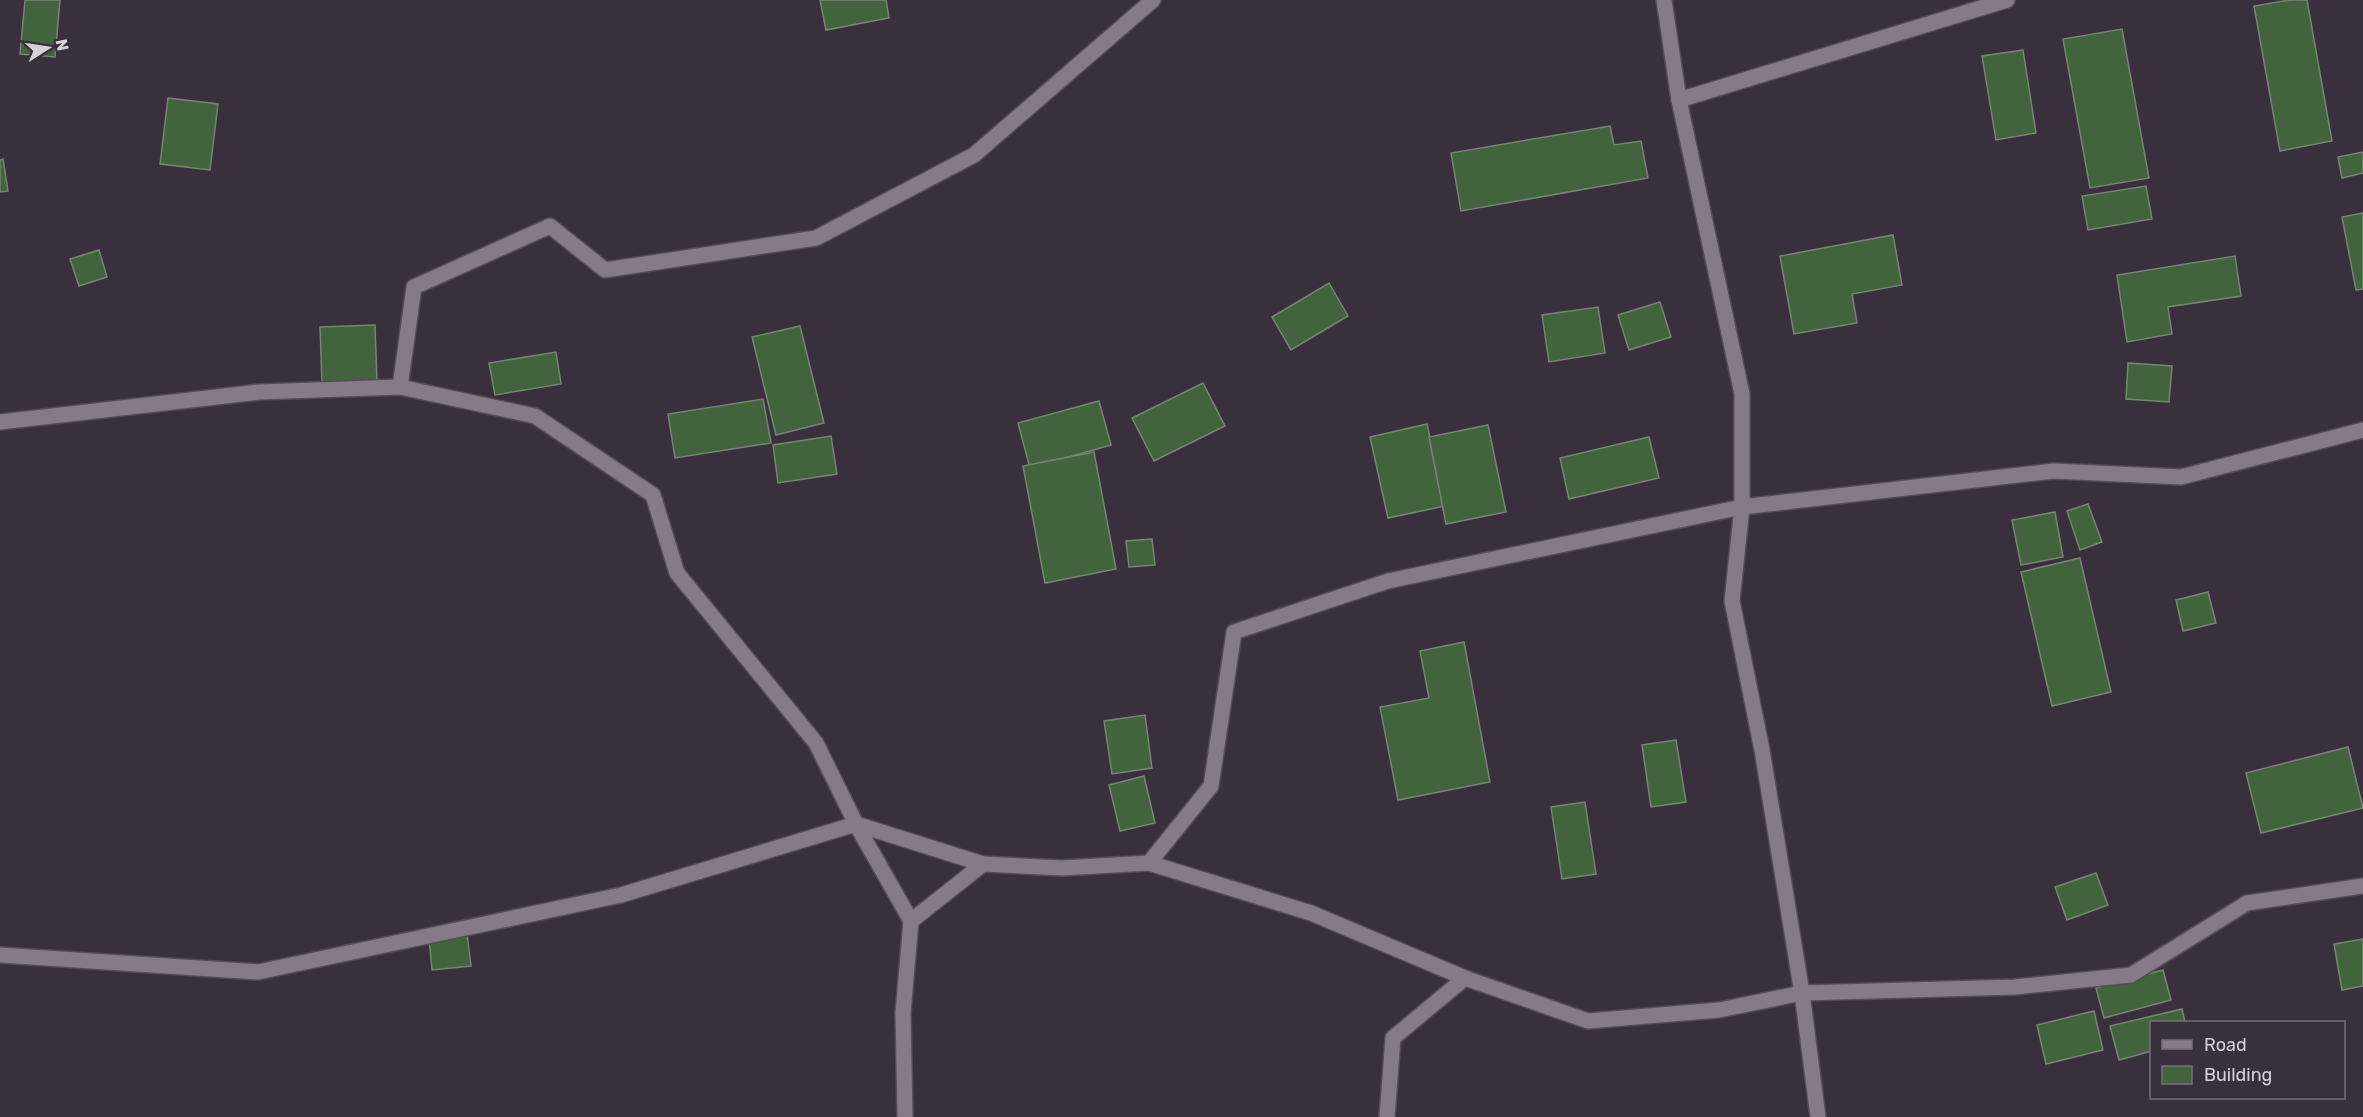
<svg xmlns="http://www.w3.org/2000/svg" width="2363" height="1117" font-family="Rubik,sans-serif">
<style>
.building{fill:#41643d;stroke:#788576;stroke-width:1.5}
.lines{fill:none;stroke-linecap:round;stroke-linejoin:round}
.minor-casing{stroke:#544b56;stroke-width:18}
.minor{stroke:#867a89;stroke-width:15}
</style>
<rect width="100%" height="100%" fill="#3a2f3c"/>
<g class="building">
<polygon points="25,0 60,0 55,57 20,54"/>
<polygon points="820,0 886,0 889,18 826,30"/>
<polygon points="2290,0 2307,0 2332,141 2280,151 2254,6"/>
<polygon points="2122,29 2149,178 2090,188 2063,39"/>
<polygon points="2023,50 2036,133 1996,140 1982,56"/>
<polygon points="168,98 218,104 210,170 160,164"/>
<polygon points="1610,126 1614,145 1641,141 1648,178 1461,211 1451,153"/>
<polygon points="2363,152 2363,173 2342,178 2338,157"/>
<polygon points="3,159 8,191 0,192 0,160"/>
<polygon points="2146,186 2152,219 2088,230 2082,196"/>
<polygon points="2363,213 2363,289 2356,290 2342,217"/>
<polygon points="1893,235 1902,285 1852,294 1857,323 1794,334 1780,256"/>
<polygon points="99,250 107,277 79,286 70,259"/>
<polygon points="2235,256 2241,296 2168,307 2172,334 2127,342 2117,275"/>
<polygon points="1329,283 1348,316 1291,350 1272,317"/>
<polygon points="1660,302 1671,337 1629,350 1618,315"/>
<polygon points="1598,307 1605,353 1549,362 1542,315"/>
<polygon points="375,325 377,381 322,383 320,327"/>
<polygon points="800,326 824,423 776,435 752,337"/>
<polygon points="556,352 561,384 495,395 489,363"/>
<polygon points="2128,363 2172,366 2169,402 2126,399"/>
<polygon points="1203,383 1225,426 1154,461 1132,418"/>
<polygon points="763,399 771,443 675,458 668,414"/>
<polygon points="1099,401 1111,445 1030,468 1018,423"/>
<polygon points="1427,424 1445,506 1388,518 1370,437"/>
<polygon points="1488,425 1506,512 1446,524 1429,437"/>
<polygon points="831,436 837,474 778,483 773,445"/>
<polygon points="1649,437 1659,478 1569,499 1560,458"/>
<polygon points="1094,452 1116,569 1045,583 1023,466"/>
<polygon points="2088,504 2102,542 2080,550 2067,511"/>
<polygon points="2055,512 2063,557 2021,565 2012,520"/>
<polygon points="1152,539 1155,565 1129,567 1126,541"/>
<polygon points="2080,558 2111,692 2052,706 2021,572"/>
<polygon points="2208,592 2216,623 2183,631 2176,600"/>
<polygon points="1464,642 1490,782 1398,800 1380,707 1429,698 1420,651"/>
<polygon points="1145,715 1152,768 1112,774 1104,721"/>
<polygon points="1676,740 1686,802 1651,807 1642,745"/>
<polygon points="2348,747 2363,808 2261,833 2246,773"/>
<polygon points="1144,776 1155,823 1120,831 1109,785"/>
<polygon points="1585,802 1596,874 1562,879 1551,807"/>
<polygon points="2096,873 2108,905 2067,920 2055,887"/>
<polygon points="467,934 471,966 432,970 429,938"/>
<polygon points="2363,939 2363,986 2342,990 2334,944"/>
<polygon points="2163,970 2171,1000 2104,1018 2096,988"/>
<polygon points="2182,1009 2185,1022 2152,1022 2152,1051 2119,1060 2110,1026"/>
<polygon points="2094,1011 2103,1050 2046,1064 2037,1025"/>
</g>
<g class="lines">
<defs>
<g id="minor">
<polyline points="1664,0 1679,100 1742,394 1742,507 1732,601 1762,750 1802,993 1818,1117"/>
<polyline points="1679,100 2007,0"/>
<polyline points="400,387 414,287 550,226 605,270 816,238 974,155 1153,0"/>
<polyline points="0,422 259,392 400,387 535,416 653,495 677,573 816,743 856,824 911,921 903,1013 905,1117"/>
<polyline points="1149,863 1211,786 1234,632 1388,581 1742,507 2054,471 2181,477 2363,430"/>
<polyline points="911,921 983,864"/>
<polyline points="0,955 258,972 621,895 856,824 983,864 1062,868 1149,863 1311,913 1465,978 1588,1021 1719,1010 1802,993 2015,987 2131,975 2247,903 2363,886"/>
<polyline points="1387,1117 1393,1038 1465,978"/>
</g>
</defs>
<use href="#minor" class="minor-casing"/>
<use href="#minor" class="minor"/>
</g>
<rect x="2150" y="1021" width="195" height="78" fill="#3a2f3c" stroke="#796f7b" stroke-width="1.5"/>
<rect x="2162" y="1040" width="30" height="9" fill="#867a89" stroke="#796f7b" stroke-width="1.5"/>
<text x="2204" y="1051" font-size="18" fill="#d7d0d9">Road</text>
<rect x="2162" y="1066" width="30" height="18" fill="#41643d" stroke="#796f7b" stroke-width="1.5"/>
<text x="2204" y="1081" font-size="18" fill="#d7d0d9">Building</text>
<g transform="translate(48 48) rotate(78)" stroke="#3a2f3c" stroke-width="4.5" paint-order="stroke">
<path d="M0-4.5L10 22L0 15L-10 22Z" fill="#d7d0d9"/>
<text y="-9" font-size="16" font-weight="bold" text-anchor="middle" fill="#d7d0d9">N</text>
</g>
</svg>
